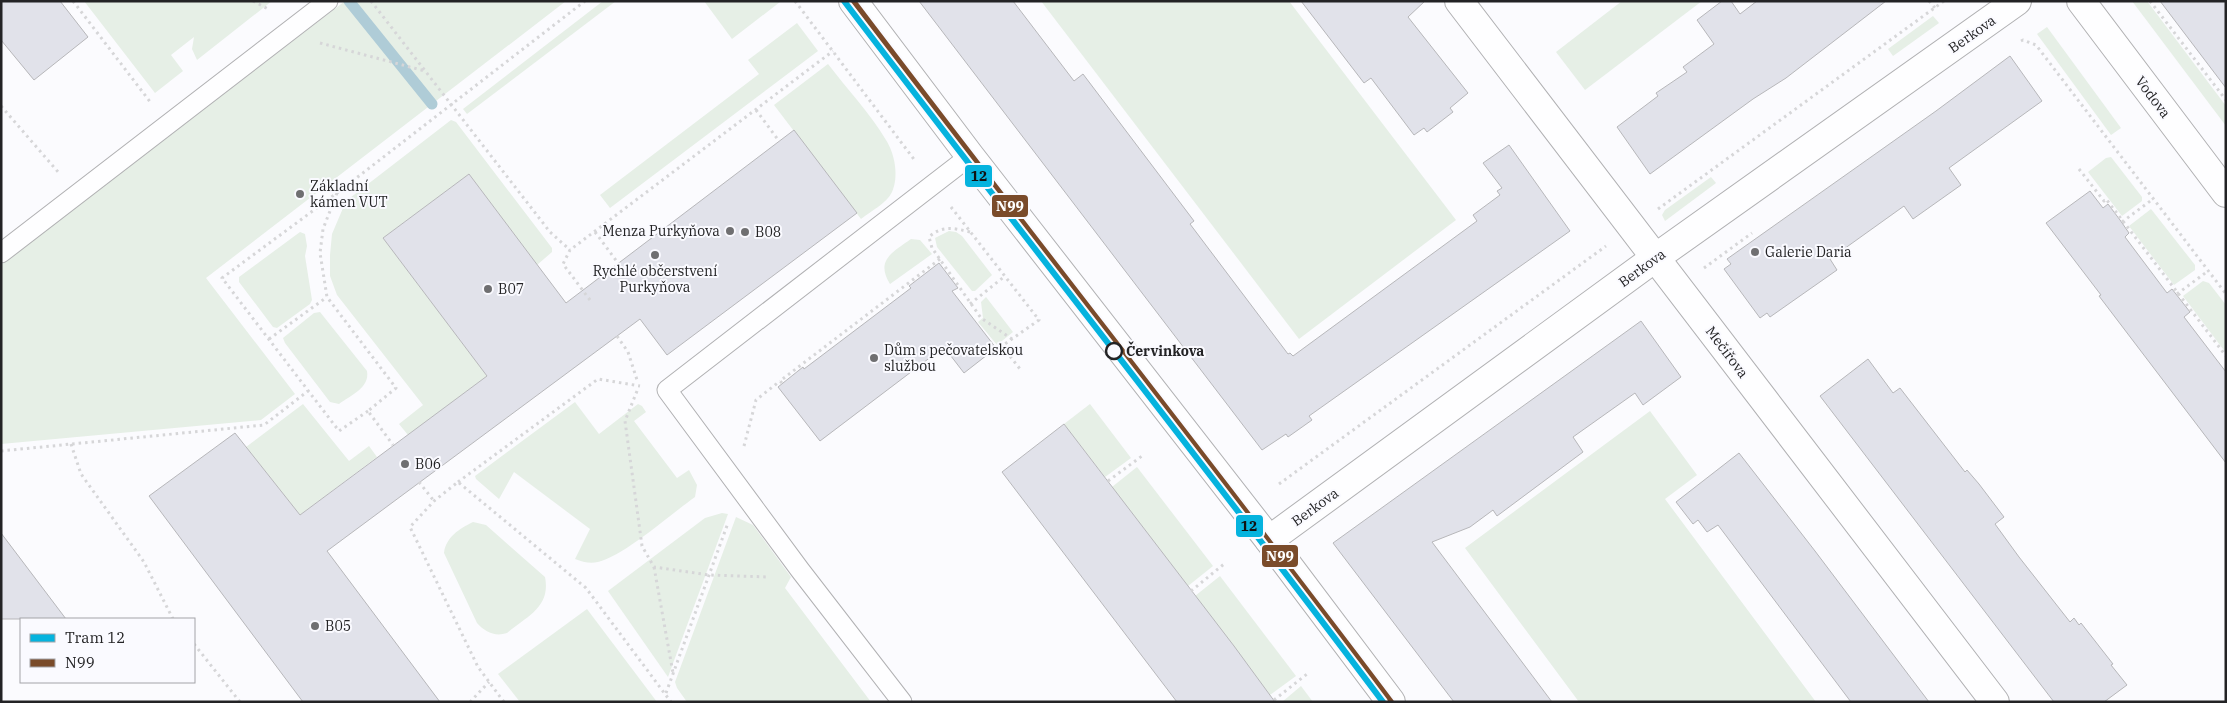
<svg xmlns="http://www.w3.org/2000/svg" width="2227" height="703" font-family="'IBM Plex Serif',serif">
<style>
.green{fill:#e6efe6}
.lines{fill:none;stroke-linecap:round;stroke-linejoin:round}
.stream{stroke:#afccd7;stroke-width:11}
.building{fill:#e1e2ea;stroke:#b7b7ba}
.lane-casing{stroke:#b1b1b3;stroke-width:21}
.street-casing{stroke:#b1b1b3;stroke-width:30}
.secondary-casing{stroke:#b1b1b3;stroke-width:30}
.path{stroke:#d6d6d8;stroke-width:3;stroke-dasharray:2.5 4;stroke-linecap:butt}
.lane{stroke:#fefeff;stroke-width:19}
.street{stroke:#fefeff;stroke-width:28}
.secondary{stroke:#fefeff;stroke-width:28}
.bus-1-casing{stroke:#fafaff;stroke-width:10}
.bus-1{stroke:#7a4b2a;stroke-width:6}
.tram-1-casing{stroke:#fafaff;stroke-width:10}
.tram-1{stroke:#05b3de;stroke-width:6}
.poi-dot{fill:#6f6f71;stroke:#fafaff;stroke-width:2}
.stop-dot{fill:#fafaff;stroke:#232325;stroke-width:2.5}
.labels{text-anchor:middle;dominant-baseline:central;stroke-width:4;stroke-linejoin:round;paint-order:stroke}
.street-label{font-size:14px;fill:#232325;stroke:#fafaff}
.poi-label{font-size:14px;fill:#232325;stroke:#fafaff;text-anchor:start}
.stop-label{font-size:14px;font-weight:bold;fill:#232325;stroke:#fafaff;text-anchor:start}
.line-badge{stroke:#fafaff;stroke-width:2}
.badge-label{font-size:14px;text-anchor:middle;font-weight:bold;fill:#fff}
.pale-badge-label{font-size:14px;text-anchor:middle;font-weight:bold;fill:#111}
</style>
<rect width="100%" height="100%" fill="#fbfbfe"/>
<g class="green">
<polygon points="84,1 272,1 197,60 192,49 194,37 171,55 183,71 155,93"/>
<polygon points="345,1 566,1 206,278 295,394 261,420 1,444 1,265"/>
<polygon points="603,1 616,1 467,114 463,109"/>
<polygon points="704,1 780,1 780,2 732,39"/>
<polygon points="1041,1 1289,1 1456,220 1299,339"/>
<polygon points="1622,1 1702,1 1585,90 1556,52"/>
<polygon points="2132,1 2147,1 2226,106 2226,126"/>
<polygon points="1933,16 1939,23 1893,56 1888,49"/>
<polygon points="797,23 818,51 610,208 600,195 759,74 748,60"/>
<polygon points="2047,27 2121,128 2111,135 2037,34"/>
<path d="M828,64C847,89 870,113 886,140C895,154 899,177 892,192C887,203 871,211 861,219L774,105Z"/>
<polygon points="451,120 456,122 552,248 552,252 537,265 469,174 383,238 487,376 408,435 399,424 423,405 337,295 330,276 330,255 332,234 346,201"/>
<polygon points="2111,157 2142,197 2142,201 2122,216 2088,172 2106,158"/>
<polygon points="1711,177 1716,183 1665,221 1662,215 1665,210"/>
<polygon points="2151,209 2195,265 2195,270 2174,285 2129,226"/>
<polygon points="949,231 956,232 962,236 992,275 975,291 972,291 937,247 935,238"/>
<polygon points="300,232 305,234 307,246 305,256 312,300 310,304 277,328 273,327 239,282 239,277"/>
<path d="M911,239L920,240L932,254L890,284C875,260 893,252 911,239Z"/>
<polygon points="2203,281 2209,283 2226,305 2226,353 2183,296"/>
<polygon points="986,297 1013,332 997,345 978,322 983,318 981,302"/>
<path d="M320,312L367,371C370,388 351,395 339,404L330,402L285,343L283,338L314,313Z"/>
<path d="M575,402L599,434L638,404L642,406L646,412L634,421L677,478L689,470L697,485L695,497C671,514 624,556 598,562C590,564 583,562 575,559L590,529L514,472L499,499L476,479L475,476Z"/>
<polygon points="303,404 349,461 369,446 377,457 300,515 246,447"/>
<polygon points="1090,404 1131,458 1105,477 1064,424"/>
<polygon points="1650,411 1697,475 1665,499 1816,702 1579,702 1465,548"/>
<polygon points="1137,467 1213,566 1188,586 1112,487"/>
<polygon points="722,513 728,514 668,677 608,591 705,518"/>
<polygon points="736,517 753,525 791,577 785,588 871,702 687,702 677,688 675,682"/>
<path d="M473,522L486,525L545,577C551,607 527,616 507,633C495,637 485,632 477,623L444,553C446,537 459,529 473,522Z"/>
<polygon points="1220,576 1296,676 1270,695 1195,596"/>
<polygon points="587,609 657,702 520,702 498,674"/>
<polygon points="1301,686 1313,702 1282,702"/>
</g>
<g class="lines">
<polyline class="stream" points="349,1 432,104"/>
</g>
<g class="building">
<polygon points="1,1 60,1 88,37 34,80 1,40"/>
<polygon points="919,1 1013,1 1074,81 1083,74 1194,221 1190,224 1288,354 1290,353 1293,356 1477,221 1473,215 1500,195 1497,191 1502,188 1483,163 1509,145 1570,231 1309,416 1312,420 1288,437 1286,434 1262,450"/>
<polygon points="1301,1 1425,1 1408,17 1468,93 1450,108 1453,112 1427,132 1424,128 1414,135 1371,78 1364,83"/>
<polygon points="1722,1 1731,1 1740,14 1757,1 1886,1 1786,78 1753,99 1650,174 1617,127 1658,96 1656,93 1687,72 1683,67 1714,44 1697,20"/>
<polygon points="2160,1 2226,1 2226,88"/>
<polygon points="2010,56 2042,101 1949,168 1961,185 1913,219 1904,206 1830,259 1837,270 1770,317 1767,313 1760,318 1724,269 1731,264 1727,259 1936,111"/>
<polygon points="794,130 857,213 667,355 640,319 327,551 440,702 303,702 149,496 235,433 300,515 487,376 383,238 469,174 566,303"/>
<polygon points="2090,191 2103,208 2108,204 2120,220 2129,233 2125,237 2167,293 2172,289 2190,312 2184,317 2226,372 2226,463 2099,296 2101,295 2046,223"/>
<polygon points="939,263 958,288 952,291 996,348 964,373 944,347 820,441 778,387 803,367 804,369 911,288 909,286"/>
<polygon points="1641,321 1681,377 1643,405 1635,393 1573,437 1583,452 1497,516 1493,510 1470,527 1432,542 1552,702 1454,702 1333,543"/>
<polygon points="1868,359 1893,393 1900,388 1965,472 1967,470 1979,484 2004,517 1995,524 2019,557 2070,622 2074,618 2079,625 2081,623 2113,664 2111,665 2127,685 2104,702 2054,702 1820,396"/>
<polygon points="1064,424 1234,646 1275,702 1177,702 1002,472"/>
<polygon points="1739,453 1815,551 1929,702 1851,702 1718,525 1707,532 1698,520 1693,524 1676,502"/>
<polygon points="1,533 66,619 1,619"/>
</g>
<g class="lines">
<defs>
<g id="lane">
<polyline points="1,253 328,1"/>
<polyline points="902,702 800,570 667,390 970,156"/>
</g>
<g id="street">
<polyline points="1459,1 1995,702"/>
<polyline points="2081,1 2226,193"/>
<polyline points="1269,540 1655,258 2017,1"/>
</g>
<polyline id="secondary" points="853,1 970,156 1269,540 1391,702"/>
</defs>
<use href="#lane" class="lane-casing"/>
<use href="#street" class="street-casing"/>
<use href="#secondary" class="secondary-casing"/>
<g class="path">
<polyline points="73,1 151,103"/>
<polyline points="253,1 270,10"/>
<polyline points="371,1 550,232 570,250"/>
<polyline points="795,1 916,162"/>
<polyline points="1929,1 1935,8"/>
<polyline points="2150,1 2226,100"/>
<polyline points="2021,41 2023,40 2036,45 2226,294"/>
<polyline points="320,43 425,71"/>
<polyline points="1,106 59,173"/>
<polyline points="756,110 779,141"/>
<polyline points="2079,169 2104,201 2106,199 2226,356"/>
<polyline points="337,193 323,229 320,253 327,297 396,388 368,411 393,445"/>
<polyline points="951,207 1039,320 1002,346 1020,369"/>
<polyline points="1658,209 1944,1"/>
<polyline points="2122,222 2153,199"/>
<polyline points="595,232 618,263"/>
<path d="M970,232C954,228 942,225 929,237L932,248L981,318L1012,339"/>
<polyline points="1704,268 1752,233"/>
<polyline points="2177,294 2208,271"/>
<polyline points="590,300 563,264 570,250 833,51"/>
<polyline points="970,304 1005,276"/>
<polyline points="617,336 628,352 638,383"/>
<polyline points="269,339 327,297"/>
<polyline points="998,352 1002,346"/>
<polyline points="782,383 780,381 940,259"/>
<polyline points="637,391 625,421 642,546 654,567 709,575 769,577"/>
<polyline points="368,411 339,431 222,278 337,193 585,1"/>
<polyline points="71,444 81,474 144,562 173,619"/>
<polyline points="744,446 756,400 780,381"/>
<polyline points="1,451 264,425 308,391"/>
<polyline points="1108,481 1142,456"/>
<polyline points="419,482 434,501"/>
<polyline points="458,482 598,379 640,386"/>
<polyline points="1279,484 1606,246"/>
<polyline points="654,567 673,673"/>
<polyline points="1191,591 1224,564"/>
<polyline points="194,644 240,702"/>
<polyline points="666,693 728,523"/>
<polyline points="1274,700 1307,674"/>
<polyline points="470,702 489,682"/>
<polyline points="504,702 478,667 410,527 434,501 458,482 586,588 671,702"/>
</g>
<use href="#lane" class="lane"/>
<use href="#street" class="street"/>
<use href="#secondary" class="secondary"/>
<defs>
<path id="bus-1" d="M853,1C1031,236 1214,467 1391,702"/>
</defs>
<use href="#bus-1" class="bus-1-casing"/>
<use href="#bus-1" class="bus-1"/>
<defs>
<path id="tram-1" d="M844,1C1023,236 1206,466 1383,702"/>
</defs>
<use href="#tram-1" class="tram-1-casing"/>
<use href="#tram-1" class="tram-1"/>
</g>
<g class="poi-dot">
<circle cx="300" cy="194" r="5"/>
<circle cx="730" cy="231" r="5"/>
<circle cx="745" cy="232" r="5"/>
<circle cx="1755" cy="252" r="5"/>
<circle cx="655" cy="255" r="5"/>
<circle cx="488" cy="289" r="5"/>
<circle cx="874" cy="358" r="5"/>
<circle cx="405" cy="464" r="5"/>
<circle cx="315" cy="626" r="5"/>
</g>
<circle class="stop-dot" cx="1114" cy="351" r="8"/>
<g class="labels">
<g class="street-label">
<text transform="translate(1972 34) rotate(-35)">Berkova</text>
<text transform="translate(2153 97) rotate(53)">Vodova</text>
<text transform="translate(1642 268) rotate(-36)">Berkova</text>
<text transform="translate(1727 352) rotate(53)">Mečířova</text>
<text transform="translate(1315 507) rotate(-36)">Berkova</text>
</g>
<g class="poi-label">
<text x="310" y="186">Základní<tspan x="310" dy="16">kámen VUT</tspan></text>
<text x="720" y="231" text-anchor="end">Menza Purkyňova</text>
<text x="755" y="232">B08</text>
<text x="1765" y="252">Galerie Daria</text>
<text x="655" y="271" text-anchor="middle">Rychlé občerstvení<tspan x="655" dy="16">Purkyňova</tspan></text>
<text x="498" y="289">B07</text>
<text x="884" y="350">Dům s pečovatelskou<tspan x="884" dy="16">službou</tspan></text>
<text x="415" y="464">B06</text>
<text x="325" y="626">B05</text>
</g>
<g class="stop-label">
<text x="1126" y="351">Červinkova</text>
</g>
</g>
<g class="line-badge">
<rect x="964" y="164" width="29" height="24" rx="5" fill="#05b3de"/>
<rect x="991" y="194" width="38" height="24" rx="5" fill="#7a4b2a"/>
<rect x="1235" y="514" width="29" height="24" rx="5" fill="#05b3de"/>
<rect x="1261" y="544" width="38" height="24" rx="5" fill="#7a4b2a"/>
</g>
<g class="badge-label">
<text x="1010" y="211">N99</text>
<text x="1280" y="561">N99</text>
</g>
<g class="pale-badge-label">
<text x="979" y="181">12</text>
<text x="1249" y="531">12</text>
</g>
<rect width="2227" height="703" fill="none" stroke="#232325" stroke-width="5"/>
<rect x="20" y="618" width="175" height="65" fill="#fafaff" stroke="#a4a4a8"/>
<rect x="30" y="634" width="25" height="8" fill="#05b3de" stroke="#a4a4a8"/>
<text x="65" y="643" font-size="15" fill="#232325">Tram 12</text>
<rect x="30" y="659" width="25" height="8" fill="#7a4b2a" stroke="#a4a4a8"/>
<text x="65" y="668" font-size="15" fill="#232325">N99</text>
</svg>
